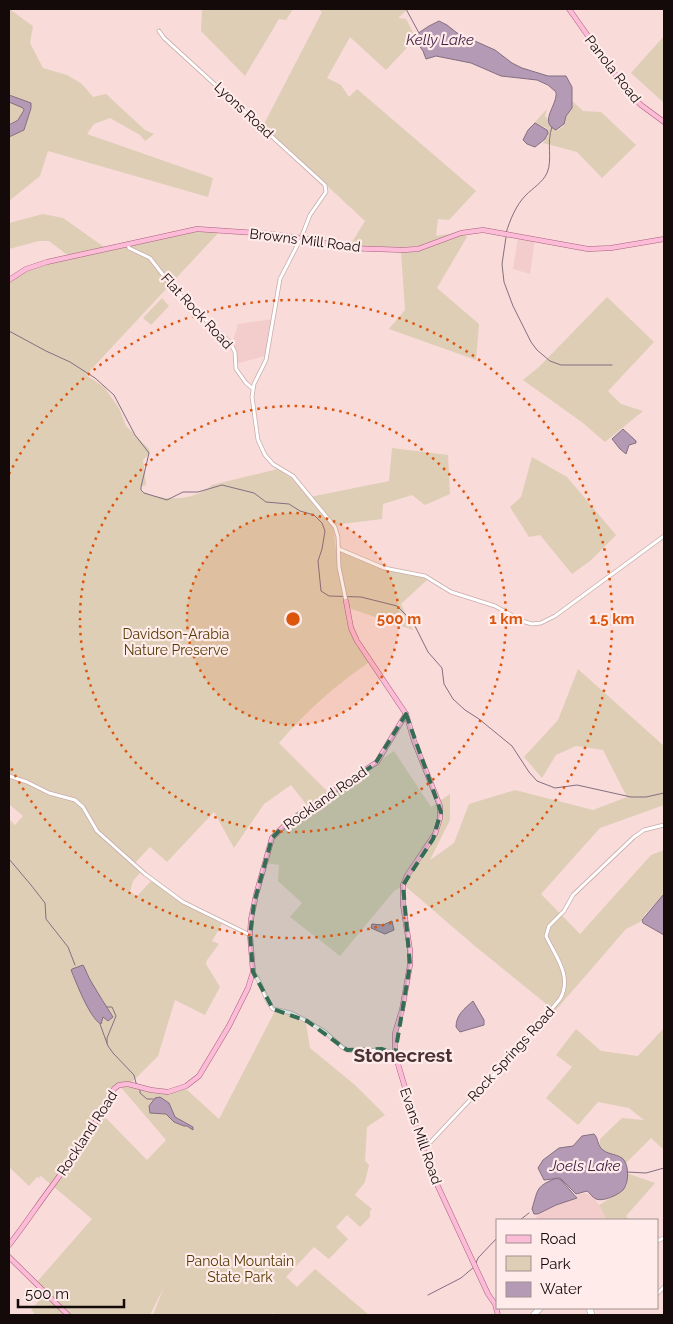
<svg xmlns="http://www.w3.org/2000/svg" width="673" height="1324" font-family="Raleway,sans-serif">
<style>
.built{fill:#f3cdcb}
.green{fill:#deceb6;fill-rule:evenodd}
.water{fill:#b49ab4;stroke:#846f81}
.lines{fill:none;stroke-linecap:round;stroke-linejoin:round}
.stream{stroke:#846f81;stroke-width:1}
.minor-casing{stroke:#c9adab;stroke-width:4.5}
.major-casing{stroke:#a9607d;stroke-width:5.5}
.minor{stroke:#fff;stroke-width:3}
.major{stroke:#fcbbd6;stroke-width:4.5}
.marked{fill:#346c54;fill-opacity:0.2;stroke:#346c54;stroke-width:4;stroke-dasharray:10 6;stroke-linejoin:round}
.ring{fill:none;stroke:#dd550c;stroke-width:2.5;stroke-dasharray:2.5 5}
.labels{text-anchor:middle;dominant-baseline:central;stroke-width:4.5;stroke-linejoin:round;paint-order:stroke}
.street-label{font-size:14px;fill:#130a09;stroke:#feebea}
.park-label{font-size:14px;fill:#563a01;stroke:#feebea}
.water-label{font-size:15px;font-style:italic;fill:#3f1d41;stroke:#feebea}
.district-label{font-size:19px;font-weight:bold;fill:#493231;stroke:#feebea}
.centre{fill:#dd550c;stroke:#feebea;stroke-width:2.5}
.ring-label{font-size:15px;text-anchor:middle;font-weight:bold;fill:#dd550c;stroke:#feebea;stroke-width:4.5;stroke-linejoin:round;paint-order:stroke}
</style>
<rect width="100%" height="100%" fill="#f9dbd9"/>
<g class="built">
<polygon points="518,237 535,239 530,274 513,269"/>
<polygon points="272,319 265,356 235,364 235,356 232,344 238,324"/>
<polygon points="586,1193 593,1197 599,1205 607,1220 537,1220 536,1217 554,1205 575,1197 579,1194"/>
</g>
<g class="green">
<polygon points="9,9 33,26 30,43 43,68 67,75 82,84 93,97 106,94 145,130 154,134 145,141 140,135 110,118 94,124 87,134 213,178 208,197 48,151 40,176 9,201 9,136 23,130 31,107 23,108 22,116 9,125"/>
<polygon points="202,9 293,9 286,20 279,19 245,76 201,31"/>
<polygon points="318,9 408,9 398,18 406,19 416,38 386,70 350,37 327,78 341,85 349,97 357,89 476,191 449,220 438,219 436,236 462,232 467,237 437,288 479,324 476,360 389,329 388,330 405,310 401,251 349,247 365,221 263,126 322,12"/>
<polygon points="664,36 664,103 631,73"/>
<polygon points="571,100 583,111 601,112 636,145 602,178 577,152 543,143 548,136 547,128 534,123 547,109 545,116 548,120 554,121 557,131 564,126 565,116 572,109"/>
<path d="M43,214L63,218L107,249L199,230H221L86,375L104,387L119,408L126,426L149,449L150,453L143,460L146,485L140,487L141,491C162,501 194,502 212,485L278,469L300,484L310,497L389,481L392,448L448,455L450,494L425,505L412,495L383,504L382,519L333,525L336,550L381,568L419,574L428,579L401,604L413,630L346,607L368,663C332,688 308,710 279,743L330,794L394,751L431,807L450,794V820L430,860L454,843L469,804L515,790L593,810L627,797L603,750L576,746L556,755L542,778L524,757L558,720L578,669L664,746V805L600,828L541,894L580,934L651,855L664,850V895L645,914L640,922L626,929L555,1011L476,947L404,885L394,891L340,956L290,917L302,903L278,881L279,865L266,863C269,831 285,825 309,808L291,785L264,804L234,848L214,812L167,862L150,847L133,865L140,873L133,881L130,892L137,896L150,882H153L176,899L222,924L212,941L219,944L207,960L206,964L220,987L205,1015L175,1000L158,1056L129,1085L161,1093L185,1088L219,1119L275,1011L288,1014L306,1023L310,1048L355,1085L385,1115L367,1127L365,1161L369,1165L365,1182L355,1195L372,1209L370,1211V1217L360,1227L347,1215L336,1227L348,1239L329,1259L314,1247L286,1277L297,1287L315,1269L369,1315H276L273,1313L271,1315H153L164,1287L150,1315H36L31,1310L46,1292L36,1283L92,1219L41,1176L39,1178L37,1177L29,1186L9,1167V819L15,825L23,816L9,804V282L23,273L70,257L49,241H39L9,249V223ZM119,1085L166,1140L147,1160L102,1114Z"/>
<polygon points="607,297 654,342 608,391 621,404 643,411 605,442 583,423 523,380 540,366"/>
<polygon points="162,298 169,306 151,325 143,318"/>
<polygon points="532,457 567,477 616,535 590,561 572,574 540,535 529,537 510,507 521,497"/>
<polygon points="664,1028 664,1150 651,1138 625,1164 621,1157 610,1156 599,1148 600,1139 622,1118 644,1120 629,1108 598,1102 578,1125 546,1098 572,1067 556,1055 576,1029 601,1051 638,1056"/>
<polygon points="626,1173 655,1183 626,1216 629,1220 607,1220 599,1205 621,1192 627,1185"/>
</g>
<g class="water">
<path d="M439,21L447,25L457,33L495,50L512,63L522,68L548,76H566L572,87V108L566,116L564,124L556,130C538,122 558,105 556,92L548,85L537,80L501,76L471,63L436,56L426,59L423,51L418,44L411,38L429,26Z"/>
<polygon points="9,95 31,103 31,108 24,130 9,137 9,125 18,120 24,110 23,108 9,102"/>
<polygon points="535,123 547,130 548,133 545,139 535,147 527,144 523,140 528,130"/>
<polygon points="623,429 636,441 636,443 629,445 626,454 620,449 612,439"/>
<polygon points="664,894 664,935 643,923 642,920"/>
<polygon points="392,921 394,930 385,934 371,928 372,924 383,925"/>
<path d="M83,965C86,970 88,977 92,983C99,995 106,1006 113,1017L108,1021L103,1017L101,1024C90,1019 76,982 71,970L72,969Z"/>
<path d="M473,1001L484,1020V1025L460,1032L456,1027C456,1015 464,1009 473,1001Z"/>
<polygon points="160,1097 169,1103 175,1117 193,1127 193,1130 187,1126 184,1126 174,1122 166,1114 150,1113 149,1106 155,1098"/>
<path d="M594,1134C599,1139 597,1146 603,1150C609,1155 619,1154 624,1160C629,1167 629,1183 623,1190C618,1195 603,1202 596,1199C592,1197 590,1193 587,1191L576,1194L560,1178L544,1180L538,1168L543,1160L559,1148L573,1146L582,1136Z"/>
<path d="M557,1178L561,1180L577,1198L556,1205L538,1214H534L532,1209C538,1189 536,1186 557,1178Z"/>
</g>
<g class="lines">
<g class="stream">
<polyline points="406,9 419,33"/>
<path d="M506,233C510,220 516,205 526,195C533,188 543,182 547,173C553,159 546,143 552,127"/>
<polyline points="506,237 502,264 504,282 513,306 531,342 537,350 550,361 561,365 612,365"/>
<polyline points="9,331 46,351 70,362 95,378 114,395 135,435 149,453 141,487 141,490 144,493 167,500 183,492 198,492 222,485 254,493 266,502 289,504 300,511 314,515 322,523 325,531 322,549 318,561 321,591 329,596 361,597 397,606 413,622 428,652 442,668 444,684 453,699 465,710 479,719 512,746 529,772 537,781 555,788 577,785 631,797 646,797 664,793"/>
<polyline points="9,859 31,885 45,903 46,919 68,947 75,965"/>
<polyline points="100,1024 108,1046 113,1053 134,1075 136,1083 138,1085"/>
<polyline points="107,1043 107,1038 116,1016 112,1007 107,1007"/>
<polyline points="140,1089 140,1093 147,1099 153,1099"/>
<polyline points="627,1172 646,1173 664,1168"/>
<polyline points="520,1220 529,1213"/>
<polyline points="476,1263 478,1258 497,1238"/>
<polyline points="428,1295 461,1278 474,1267"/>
</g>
<defs>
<g id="minor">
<polyline points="159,31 164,38 325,185 326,192 310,215 301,238 280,279 266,360 254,384 252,397 258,440 265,455 273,464 293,476 335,527 338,537 339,567 346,601"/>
<polyline points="128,244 129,248 150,258 174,289 216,330 230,342 235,352 236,369 246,383 252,388"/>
<polyline points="339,549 384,568 425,576 451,592 495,606 522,621 532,624 541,623 555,616 664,536"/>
<polyline points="9,776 27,782 49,793 75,800 83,807 97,831 145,874 183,902 250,935"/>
<path d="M253,972C263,983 263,998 273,1009L291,1013L307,1021L325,1032L342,1047L347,1050L361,1052L382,1049L395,1054"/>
<path d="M423,1150L516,1051L560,999C573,976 555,956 546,936L549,926L564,911L573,895L634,837L644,830L664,825"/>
<polyline points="657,1241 664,1238"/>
<polyline points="657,1294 664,1287"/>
<polyline points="588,1308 590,1315"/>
<polyline points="591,1308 593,1315"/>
<polyline points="532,1315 538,1308"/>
<polyline points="535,1315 542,1308"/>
</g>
<g id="major">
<polyline points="569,9 627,91 641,105 664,122"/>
<polyline points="9,280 26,269 47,262 197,229 271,234 308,239 346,248 403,250 418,249 461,233 483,230 588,249 611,248 664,239"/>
<polyline points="346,601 351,628 357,641 406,714 414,741 440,806 440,818 435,834 408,874 403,885 403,905 410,950 410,965 402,1010 395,1033 395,1054 428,1165 488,1294 495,1304 498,1315"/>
<path d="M9,1245C24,1226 37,1206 52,1186C76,1154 96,1124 114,1089L119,1085L128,1084L151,1090L168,1092L186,1086L199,1076L229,1026L248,988L253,972L250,935L251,919L256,895L272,838L289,821L377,762L406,714"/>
<polyline points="9,1257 68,1315"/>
</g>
</defs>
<use href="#minor" class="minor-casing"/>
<use href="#major" class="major-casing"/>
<use href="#minor" class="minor"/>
<use href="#major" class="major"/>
</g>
<path class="marked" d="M406,714L441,812L433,839L403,885L410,965L395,1054L382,1049L347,1050L307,1021L273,1009L253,972L250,935L254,903L272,838L289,821L375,764Z"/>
<circle cx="293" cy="619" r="106" fill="#dd550c" fill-opacity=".12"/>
<g class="ring">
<circle cx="293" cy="619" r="106"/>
<circle cx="293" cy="619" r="213"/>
<path d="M9 474A319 319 0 1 1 9 764"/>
</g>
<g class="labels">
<g class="street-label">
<text transform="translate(613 69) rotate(52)">Panola Road</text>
<text transform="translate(244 110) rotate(43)">Lyons Road</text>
<text transform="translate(305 240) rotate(7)">Browns Mill Road</text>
<text transform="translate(197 311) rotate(47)">Flat Rock Road</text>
<text transform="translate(325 798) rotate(-35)">Rockland Road</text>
<text transform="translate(511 1054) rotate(-48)">Rock Springs Road</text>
<text transform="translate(87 1133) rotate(-57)">Rockland Road</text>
<text transform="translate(421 1136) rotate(71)">Evans Mill Road</text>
</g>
<g class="park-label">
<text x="176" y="634">Davidson-Arabia<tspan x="176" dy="16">Nature Preserve</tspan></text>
<text x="240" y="1261">Panola Mountain<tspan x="240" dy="16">State Park</tspan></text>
</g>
<g class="water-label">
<text x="440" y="40">Kelly Lake</text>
<text x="585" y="1166">Joels Lake</text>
</g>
<g class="district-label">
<text x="403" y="1055">Stonecrest</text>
</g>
</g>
<circle cx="293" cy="619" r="8" class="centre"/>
<g class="ring-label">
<text x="399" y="624">500 m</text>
<text x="506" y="624">1 km</text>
<text x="612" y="624">1.5 km</text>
</g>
<rect width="673" height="1324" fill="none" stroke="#130a09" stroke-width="20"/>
<rect x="496" y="1219" width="162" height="90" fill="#feebea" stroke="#a09190"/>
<rect x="506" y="1235" width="25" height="8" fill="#fcbbd6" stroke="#a09190"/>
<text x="540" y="1244" font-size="15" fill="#130a09">Road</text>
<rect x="506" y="1256" width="25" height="15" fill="#deceb6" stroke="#a09190"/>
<text x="540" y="1269" font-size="15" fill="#130a09">Park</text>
<rect x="506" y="1282" width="25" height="15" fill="#b49ab4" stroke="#a09190"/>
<text x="540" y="1294" font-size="15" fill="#130a09">Water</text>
<path d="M18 1299v8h106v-8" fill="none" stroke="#130a09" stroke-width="2.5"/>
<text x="25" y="1299" font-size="15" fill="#130a09" stroke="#feebea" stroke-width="4" paint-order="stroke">500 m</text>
</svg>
